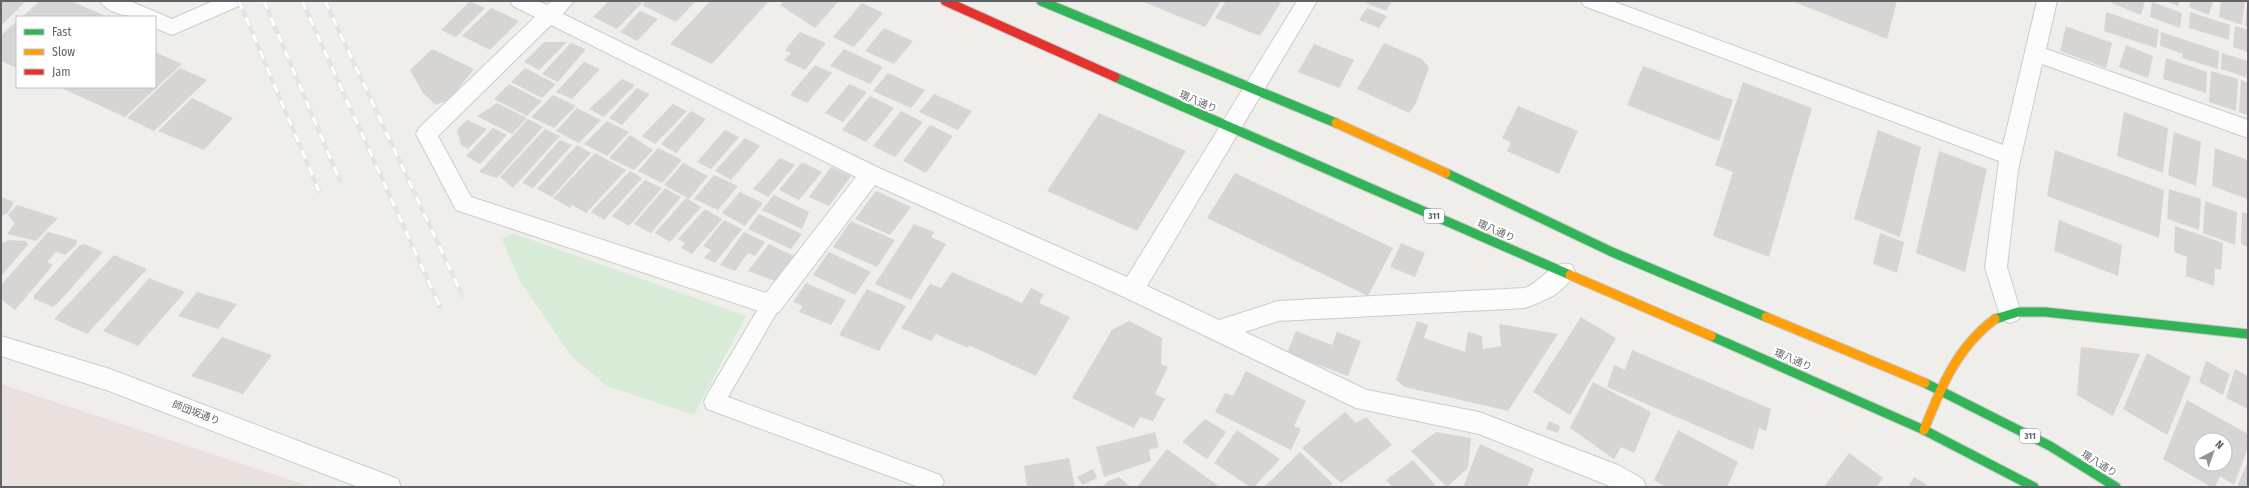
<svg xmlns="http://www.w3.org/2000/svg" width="2249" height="488" font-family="'Fira Sans Condensed','Noto Sans JP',sans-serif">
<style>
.medical{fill:#eae0de}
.green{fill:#d8ebd6}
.building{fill:#d6d5d3;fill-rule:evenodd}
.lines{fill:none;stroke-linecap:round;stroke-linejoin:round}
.lane-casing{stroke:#cbcccc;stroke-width:2}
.street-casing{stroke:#cbcccc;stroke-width:2}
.fast-casing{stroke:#cacacb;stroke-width:11}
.slow-casing{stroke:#cacacb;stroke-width:11}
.jam-casing{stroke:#cacacb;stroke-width:11}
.lane{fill:#fdfcfc;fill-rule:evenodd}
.street{fill:#fdfcfc;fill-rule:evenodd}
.fast{stroke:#30b455;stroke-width:9}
.slow{stroke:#ff9f0a;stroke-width:9}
.jam{stroke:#e5322d;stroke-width:9}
.rail-casing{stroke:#e4e4e4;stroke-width:4.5}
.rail{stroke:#fff;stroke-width:3;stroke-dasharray:9;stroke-linecap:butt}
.labels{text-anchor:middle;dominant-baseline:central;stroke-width:4;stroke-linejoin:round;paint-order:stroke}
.shield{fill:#fff;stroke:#8f9295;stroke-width:1}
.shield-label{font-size:9px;font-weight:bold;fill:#5f6368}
.street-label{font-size:10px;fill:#5f6368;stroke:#fff}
</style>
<rect width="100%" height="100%" fill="#efeeea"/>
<polygon class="medical" points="1,384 312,487 1,487"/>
<polygon class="green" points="512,233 746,316 694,415 607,386 571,356 520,281 502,239"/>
<g class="building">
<polygon points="1,1 26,1 1,26"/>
<polygon points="40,1 71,1 108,17 22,17"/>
<polygon points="470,1 485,8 456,37 441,30"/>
<polygon points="609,1 639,1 642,3 617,29 593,17"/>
<polygon points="646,1 696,1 676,22 642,5"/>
<polygon points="710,1 769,1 712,64 670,44"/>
<polygon points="784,1 839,1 815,28 780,5"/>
<polygon points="1141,1 1221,1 1205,27"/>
<polygon points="1226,1 1282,1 1260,36 1215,18"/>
<polygon points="1361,1 1392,1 1386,11"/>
<polygon points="1792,1 1897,1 1887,39"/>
<polygon points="2112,1 2145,1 2141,15 2111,3"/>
<polygon points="2166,1 2180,1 2178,6"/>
<polygon points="2191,1 2213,1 2209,15 2189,7"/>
<polygon points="2221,1 2245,1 2242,25 2219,17"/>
<polygon points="2152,2 2182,13 2180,28 2150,17"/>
<polygon points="862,3 883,13 854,47 833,37"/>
<polygon points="2247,5 2248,5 2248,27 2245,26"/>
<polygon points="491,8 519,21 490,50 462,36"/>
<polygon points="1367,8 1387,16 1379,28 1359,20"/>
<polygon points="640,11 658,19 637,41 620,32"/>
<polygon points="2106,12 2159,30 2156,48 2104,31"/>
<polygon points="2190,12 2230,25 2229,40 2189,28"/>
<polygon points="17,21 17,68 1,61 1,35"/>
<polygon points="2066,26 2112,43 2106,68 2060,51"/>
<polygon points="2235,26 2248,30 2248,52 2233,47"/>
<polygon points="884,28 913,41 894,64 865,51"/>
<polygon points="800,32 826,43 805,70 784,60 791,53 785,50"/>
<polygon points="2161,32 2219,51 2218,69 2182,58 2183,54 2160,46"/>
<polygon points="544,42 567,42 539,70 524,62"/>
<polygon points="571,43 586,49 558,82 542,74"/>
<polygon points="1384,43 1422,59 1429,68 1416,103 1409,113 1357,89"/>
<polygon points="1314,44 1354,60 1339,88 1298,72"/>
<polygon points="2126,45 2153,56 2148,78 2119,67"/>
<polygon points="432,49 474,69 450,99 436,105 423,93 410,70"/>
<polygon points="844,49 883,67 870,84 830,66"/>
<polygon points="155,52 182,64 125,117 59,87 155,87"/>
<polygon points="2222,53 2248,61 2248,78 2221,69"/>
<polygon points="2166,58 2207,72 2206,93 2163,79"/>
<polygon points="584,62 600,69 572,99 556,92"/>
<polygon points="815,65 832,73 807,103 790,95"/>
<polygon points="1643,66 1733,100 1719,141 1627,105"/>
<polygon points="180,68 207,80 154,131 127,118"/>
<polygon points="525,68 556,84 542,98 511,82"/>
<polygon points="2211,71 2238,79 2236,111 2209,102"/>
<polygon points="888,73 925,90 911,108 873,91"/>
<polygon points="622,79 635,85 604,117 589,109"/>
<polygon points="2241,80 2248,83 2248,115 2239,112"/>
<polygon points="1743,82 1812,108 1769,257 1713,236 1733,172 1715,165"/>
<polygon points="509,84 542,101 527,116 494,99"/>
<polygon points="849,84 867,92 843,122 825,113"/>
<polygon points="637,88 650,94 622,125 609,118"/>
<polygon points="934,94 972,111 958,130 919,112"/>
<polygon points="553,95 576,106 554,128 531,117"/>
<polygon points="870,96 894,108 866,142 842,130"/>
<polygon points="192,98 233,118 204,150 158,131"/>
<polygon points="497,103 527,118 512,134 477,116"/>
<polygon points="673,104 687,111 655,144 642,136"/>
<polygon points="1518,106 1578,131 1559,174 1507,151 1511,142 1502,138"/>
<polygon points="577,108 601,120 579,143 556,131"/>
<polygon points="691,111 706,119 676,153 661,144"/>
<polygon points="901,111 923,122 895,157 873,146"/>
<polygon points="2124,112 2168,128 2163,173 2117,156"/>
<polygon points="1099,113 1186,151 1137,231 1047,191"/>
<polygon points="528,119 543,127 497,178 479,172"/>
<polygon points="467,120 487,129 468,149 461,145 457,130"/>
<polygon points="607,121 629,132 607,156 584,144"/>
<polygon points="930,125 953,136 926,173 903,161"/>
<polygon points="493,128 507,135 480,164 466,156"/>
<polygon points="545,129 560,136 513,188 500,177"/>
<polygon points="725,130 739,137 711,169 697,162"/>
<polygon points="1878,130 1921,147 1900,237 1854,219"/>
<polygon points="2174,132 2201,142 2196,186 2168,175"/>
<polygon points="630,135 653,150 634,170 609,158"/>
<polygon points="745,138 760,146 731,180 715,171"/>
<polygon points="560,140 572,145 533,188 522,183"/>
<polygon points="577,145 591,153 552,197 537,189"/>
<polygon points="658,148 682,160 662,183 638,171"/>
<polygon points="2215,148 2248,160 2248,199 2212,186"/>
<polygon points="2055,150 2164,190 2159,238 2047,196"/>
<polygon points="1939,151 1987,169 1965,272 1916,253"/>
<polygon points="595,153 626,170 586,213 572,205 570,208 553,198"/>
<polygon points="780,158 795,165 768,197 753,189"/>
<polygon points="802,162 822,172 799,200 779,190"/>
<polygon points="683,163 708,176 689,199 664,185"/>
<polygon points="831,167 851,176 829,206 809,197"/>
<polygon points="630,171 642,178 604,220 591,212"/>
<polygon points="1235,173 1393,248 1368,296 1207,218"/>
<polygon points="714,175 738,186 718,210 694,199"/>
<polygon points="645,180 662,188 629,226 612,216"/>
<polygon points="665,188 681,197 651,233 634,224"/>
<polygon points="2169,189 2201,199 2199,230 2167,219"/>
<polygon points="876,191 911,207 890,235 855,219"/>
<polygon points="740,192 763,203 745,226 722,213"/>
<polygon points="774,195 809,212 802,229 762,210"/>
<polygon points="1,197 14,202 8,213 1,216"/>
<polygon points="686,198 701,207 670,242 655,233"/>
<polygon points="2205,201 2237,212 2235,245 2203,233"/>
<polygon points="17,205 58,218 36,241 7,234 15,223 8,215"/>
<polygon points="705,209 722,219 692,254 681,248 685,243 678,239"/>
<polygon points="2242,212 2248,214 2248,247 2241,244"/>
<polygon points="759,214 802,234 791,249 748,229"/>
<polygon points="724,220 742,229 715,263 704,258 711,250 703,246"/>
<polygon points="2059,220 2122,245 2118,276 2054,251"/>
<polygon points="851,221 895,240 877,267 833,247"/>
<polygon points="914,224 934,232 931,237 946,244 911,300 875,284"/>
<polygon points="2175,226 2223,243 2221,270 2215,268 2214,286 2186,276 2187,257 2174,252"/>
<polygon points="48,232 77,240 77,244 65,255 56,252 47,262 53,265 15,310 1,299 1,285"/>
<polygon points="744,232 765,242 755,256 748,253 735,271 720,265"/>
<polygon points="1880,233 1904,242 1897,273 1873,264"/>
<polygon points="10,240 26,241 28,245 2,275 1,243"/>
<polygon points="1401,243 1425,253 1415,277 1390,267"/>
<polygon points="84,244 103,252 59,302 53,307 34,299 34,295 80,245"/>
<polygon points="769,244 794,256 775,281 748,271"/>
<polygon points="829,252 871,272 855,295 813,275"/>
<polygon points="114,255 147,269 87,334 54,319"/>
<polygon points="952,272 1022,303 1031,288 1044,294 1039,303 1070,317 1036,376 969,345 968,348 936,334 931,341 901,328 930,284 941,288"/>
<polygon points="149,278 185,292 138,346 103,331"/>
<polygon points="806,283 846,300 831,325 799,312 803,306 793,302"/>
<polygon points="867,289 906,306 879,351 839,335"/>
<polygon points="197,292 237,304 218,329 178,316"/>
<polygon points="1581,317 1616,338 1570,415 1533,392"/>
<polygon points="1129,321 1162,338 1161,364 1168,367 1155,394 1165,399 1153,421 1140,417 1134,428 1072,398 1112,330"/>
<polygon points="1417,321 1428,325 1424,338 1465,352 1468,332 1482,336 1483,349 1501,346 1499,324 1558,334 1508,411 1405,387 1396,380"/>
<polygon points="1296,331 1332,345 1337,332 1361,341 1348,376 1287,353"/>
<polygon points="222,337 272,355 243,394 191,376"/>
<polygon points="2081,347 2140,354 2113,416 2077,395"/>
<polygon points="1632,350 1771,409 1766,431 1759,428 1753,450 1607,387 1614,365 1625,370"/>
<polygon points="2147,353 2191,377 2167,435 2123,409"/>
<polygon points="2206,361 2230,374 2223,395 2199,382"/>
<polygon points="2235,369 2248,376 2248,409 2226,398"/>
<polygon points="1246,371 1306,401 1294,426 1301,429 1291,450 1215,412 1225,393 1233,396"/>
<polygon points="1593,382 1651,412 1634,453 1621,447 1614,459 1570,428"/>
<path d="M2187,400L2248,434V448L2234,485L2220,476L2215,487H2211L2163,459ZM2201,440H2225V464H2201Z"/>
<polygon points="1345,412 1356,423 1366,417 1392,445 1341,483 1302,448"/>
<polygon points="1205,419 1226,432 1207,459 1182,442"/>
<polygon points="1549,421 1560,426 1558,433 1546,429"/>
<polygon points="1237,430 1280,459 1254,487 1250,487 1214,463"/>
<polygon points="1678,430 1738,462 1727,487 1666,487 1654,480"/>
<polygon points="1155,432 1159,447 1149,450 1151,461 1104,477 1096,447"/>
<polygon points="1436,432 1471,438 1468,468 1447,487 1411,451"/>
<polygon points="1480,444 1534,469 1527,487 1463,487"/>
<polygon points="1167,449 1220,487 1137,487"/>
<polygon points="1300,452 1333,484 1328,487 1264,487"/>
<polygon points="1849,453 1883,478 1877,487 1824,487"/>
<polygon points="1069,458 1075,487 1027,487 1024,466"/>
<polygon points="1413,460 1437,487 1393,487 1386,480"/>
<polygon points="2248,461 2248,487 2237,487"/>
<polygon points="1093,469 1097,478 1083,485 1077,477"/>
<polygon points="1119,477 1131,487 1103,487 1108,481"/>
<polygon points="1914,477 1930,487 1908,487"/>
</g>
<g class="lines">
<defs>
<polygon id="lane" points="771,296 778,299 781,305 728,397 940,475 944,482 941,487 919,487 707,409 704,402 707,395 764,299"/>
<g id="street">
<path d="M100,1H130L172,19L213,1H242L239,6L172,35L155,28V17C139,17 109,17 100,1Z"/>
<path d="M510,1H538L547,5L552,1H574L563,14L879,168L1127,277L1297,1H1317L1147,286L1219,320L1278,301L1525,288C1541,282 1554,258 1572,265L1575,272C1566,292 1545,301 1525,308L1278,321L1245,332L1367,390L1479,412L1618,465L1643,479L1646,487H1612L1479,434L1356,408L1124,297L875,185L779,312L771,315L456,210L416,134L419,128L535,17L513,6ZM551,25L856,177L766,293L471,197L438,136Z"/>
<polygon points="1581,1 1612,1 2003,145 2037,1 2057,1 2046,49 2248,120 2248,138 2042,64 2018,170 2007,267 2021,313 2018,320 2010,323 2002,320 1999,313 1985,267 1999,161 1584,6"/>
<polygon points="1,336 110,369 398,479 401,487 358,487 109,391 1,356"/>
</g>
<g id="fast">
<polyline points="1041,1 1336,123"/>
<polyline points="1115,77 1570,275"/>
<polyline points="1446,173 1612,252 1766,317"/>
<polyline points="1995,319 2018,312 2045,312 2248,334"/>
<polyline points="1711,336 1924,430 2034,487"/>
<polyline points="1925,383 2050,446 2116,487"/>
</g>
<g id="slow">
<polyline points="1336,123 1446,173"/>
<polyline points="1570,275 1711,336"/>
<polyline points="1766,317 1925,383"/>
<path d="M1924,430C1941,387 1957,347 1995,319"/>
</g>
<polyline id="jam" points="945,1 1115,77"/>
</defs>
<use href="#lane" class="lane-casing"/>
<use href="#street" class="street-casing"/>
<use href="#fast" class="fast-casing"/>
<use href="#slow" class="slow-casing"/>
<use href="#jam" class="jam-casing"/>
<use href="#lane" class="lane"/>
<use href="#street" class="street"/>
<use href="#fast" class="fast"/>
<use href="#slow" class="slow"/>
<use href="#jam" class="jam"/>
<defs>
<g id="rail">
<polyline points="239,1 319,191"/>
<polyline points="264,1 340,181"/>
<polyline points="302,1 440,307"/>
<polyline points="325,1 462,295"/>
</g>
</defs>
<use href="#rail" class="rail-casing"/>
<use href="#rail" class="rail"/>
</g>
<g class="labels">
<g class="shield">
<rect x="1424" y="209" width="20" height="14" rx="3"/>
<rect x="2020" y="429" width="20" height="14" rx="3"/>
</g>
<g class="shield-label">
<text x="1434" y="216">311</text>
<text x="2030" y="436">311</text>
</g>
<g class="street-label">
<text transform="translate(1198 102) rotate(23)">環八通り</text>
<text transform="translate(1496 231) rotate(23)">環八通り</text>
<text transform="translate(1793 360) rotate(23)">環八通り</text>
<text transform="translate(196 413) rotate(21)">師団坂通り</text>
<text transform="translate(2099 464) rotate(32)">環八通り</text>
</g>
</g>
<rect width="2249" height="488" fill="none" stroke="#5f6368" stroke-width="4"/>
<rect x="16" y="16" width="140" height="72" fill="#ffffff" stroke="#bfc1c3"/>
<rect x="24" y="29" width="20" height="6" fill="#30b455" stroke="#bfc1c3"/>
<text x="52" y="36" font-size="12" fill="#5f6368">Fast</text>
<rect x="24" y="49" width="20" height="6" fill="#ff9f0a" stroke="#bfc1c3"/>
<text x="52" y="56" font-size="12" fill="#5f6368">Slow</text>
<rect x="24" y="69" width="20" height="6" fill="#e5322d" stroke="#bfc1c3"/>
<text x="52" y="76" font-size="12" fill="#5f6368">Jam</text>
<g transform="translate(2213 452) rotate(41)"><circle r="19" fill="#ffffff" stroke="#bfc1c3"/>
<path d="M0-3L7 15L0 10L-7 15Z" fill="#919496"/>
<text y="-6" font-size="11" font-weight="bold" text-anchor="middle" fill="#5f6368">N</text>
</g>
</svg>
